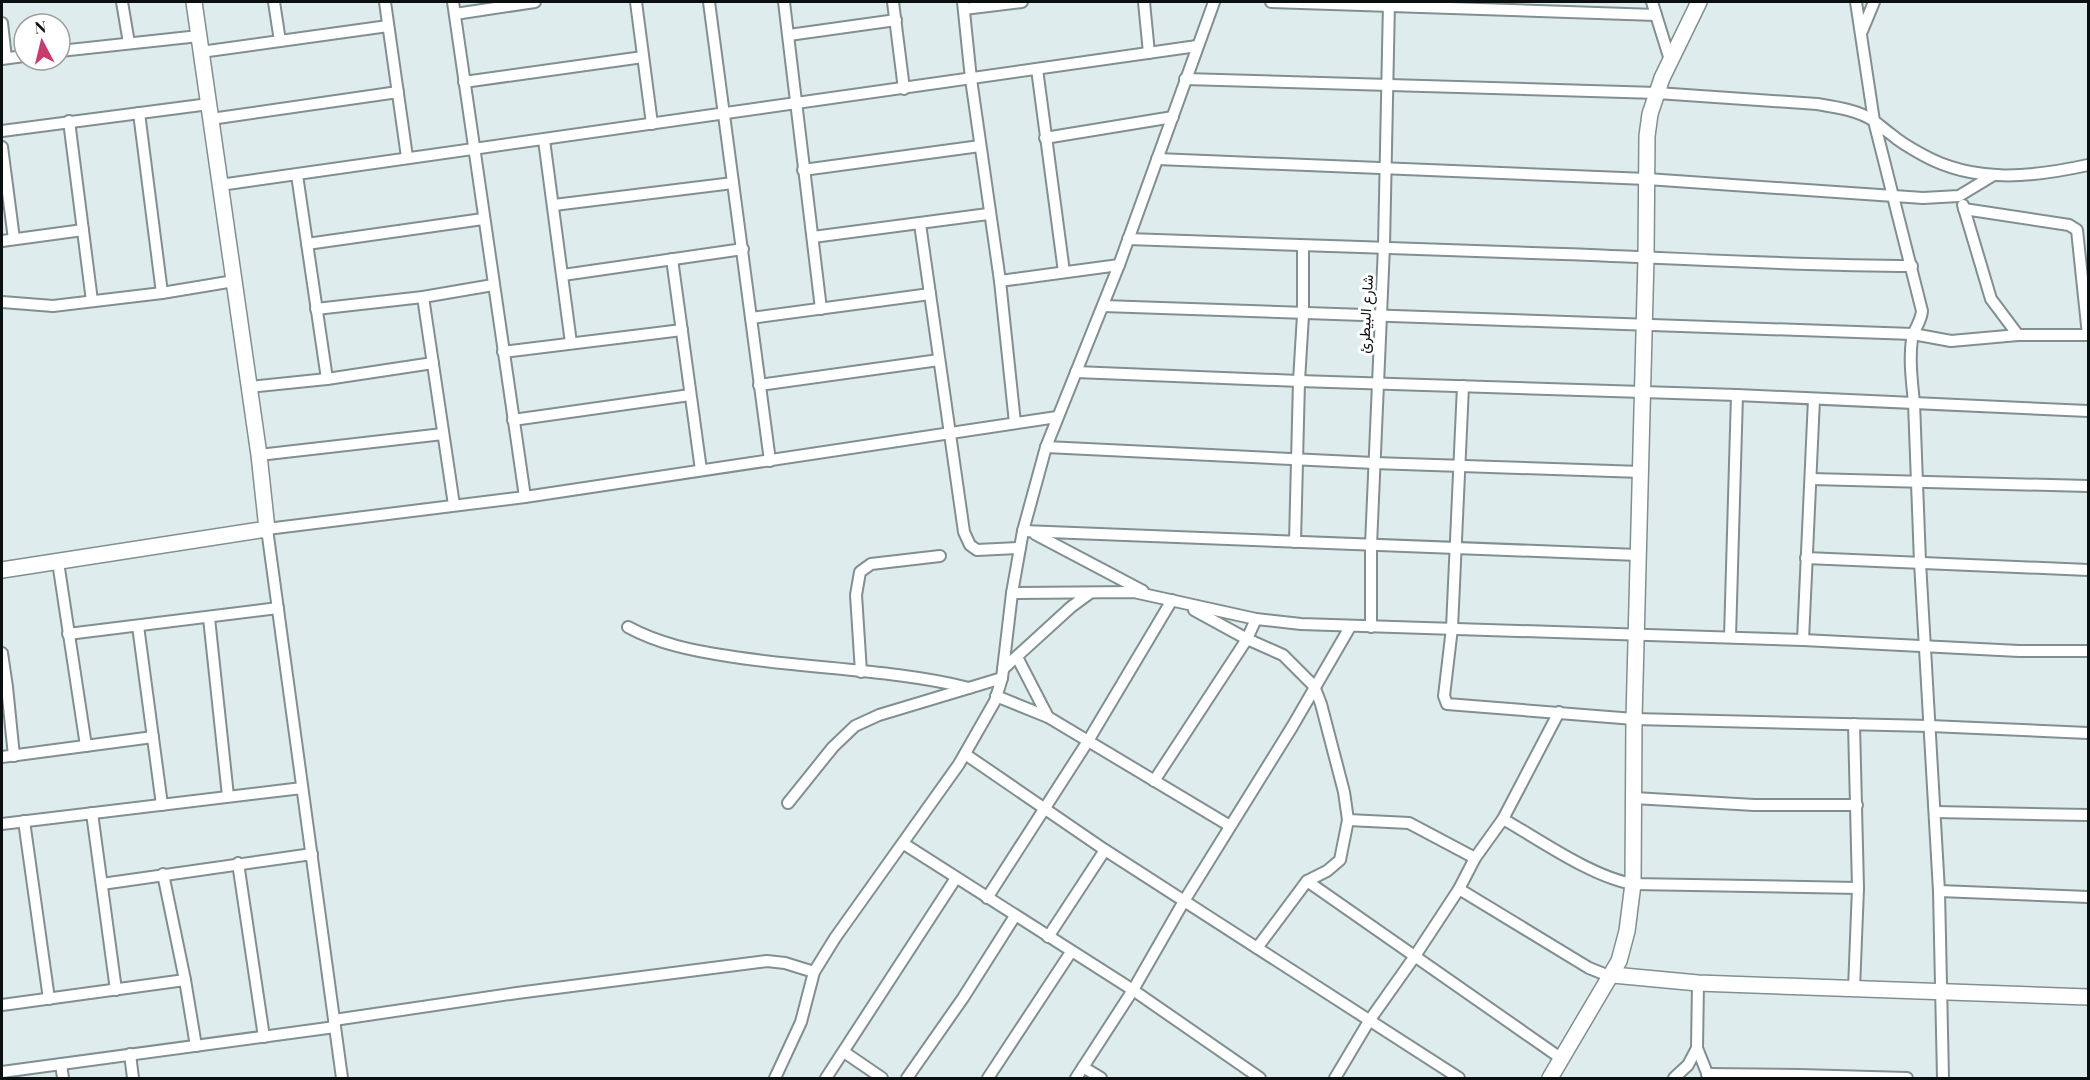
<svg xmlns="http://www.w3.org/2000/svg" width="2090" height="1080" font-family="'Playfair Display',Vazirmatn,serif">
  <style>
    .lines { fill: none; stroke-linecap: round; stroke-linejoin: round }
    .street-casing { stroke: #818f90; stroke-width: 14 }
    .secondary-casing { stroke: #818f90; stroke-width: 18 }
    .street { stroke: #fff; stroke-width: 10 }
    .secondary { stroke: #fff; stroke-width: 15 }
    .labels { text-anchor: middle; stroke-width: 6; stroke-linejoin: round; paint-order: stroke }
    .street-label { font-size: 15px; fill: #0a0f0f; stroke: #fff }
  </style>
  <rect width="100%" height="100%" fill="#deeced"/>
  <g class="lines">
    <g class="street-casing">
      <g id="street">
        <polyline points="122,2 129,43"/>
        <polyline points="274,2 280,41"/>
        <polyline points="385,2 407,157"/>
        <polyline points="453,2 525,497"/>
        <polyline points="636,2 652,124"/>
        <polyline points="709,2 770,461"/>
        <polyline points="784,2 821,309"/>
        <polyline points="893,2 904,89"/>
        <polyline points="963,2 971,79 1000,281 1015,423"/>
        <polyline points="1144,2 1149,53"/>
        <polyline points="1271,2 1656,15"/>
        <polyline points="1652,2 1670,60"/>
        <path d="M 1856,2 L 1874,121 L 1922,311 C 1921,322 1914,329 1912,339 C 1909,360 1912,382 1914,403 L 1920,562 L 1939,891 L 1943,1078"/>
        <polyline points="964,9 1022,2"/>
        <polyline points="455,14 535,2"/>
        <polyline points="2,23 6,58"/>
        <polyline points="1862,31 1874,2"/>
        <polyline points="789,35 896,20"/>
        <polyline points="60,51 199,36"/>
        <polyline points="201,52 388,26"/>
        <polyline points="2,59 24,56"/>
        <polyline points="1037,69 1064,272"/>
        <path d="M 1185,79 L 1657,93 L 1817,104 C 1835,107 1858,110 1874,121 C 1880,125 1886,131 1892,135 C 1901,143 1912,149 1923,155 C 1975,184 2033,177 2088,165"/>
        <polyline points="464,82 643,57"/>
        <polyline points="139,113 162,293"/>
        <polyline points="211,119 398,92"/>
        <polyline points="69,121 92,301"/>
        <polyline points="2,131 209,104"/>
        <polyline points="1045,138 1173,117"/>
        <polyline points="544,140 571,343"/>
        <polyline points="2,147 14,239"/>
        <polyline points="1157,159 1647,179 1923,198 1959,196 1992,176"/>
        <polyline points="803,170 980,146"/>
        <polyline points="297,175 327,379"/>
        <polyline points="220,185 1197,46"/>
        <polyline points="554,205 733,183"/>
        <polyline points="1963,205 1991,299 2018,335"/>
        <polyline points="1964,209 2069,225 2077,230 2088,335"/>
        <polyline points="920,224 964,532 970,545 977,550 1020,548"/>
        <polyline points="813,237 988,214"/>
        <path d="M 1128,239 C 1273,245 1418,248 1563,254 C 1679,258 1795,266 1912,266"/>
        <polyline points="2,241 83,230"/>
        <polyline points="307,244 483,219"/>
        <polyline points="672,259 701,470"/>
        <polyline points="563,275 743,249"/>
        <polyline points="1000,281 1119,265"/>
        <polyline points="423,297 454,505"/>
        <polyline points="2,302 53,306 162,293 234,281"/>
        <polyline points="1103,306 1913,334 1951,341 2018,335 2088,335"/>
        <polyline points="316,309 423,297 493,285"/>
        <polyline points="751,318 930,294"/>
        <polyline points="503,352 682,330"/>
        <polyline points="1076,372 1299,381 1737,395 2088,411"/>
        <polyline points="759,385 939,360"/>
        <polyline points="1463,386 1452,628 1444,696 1447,704 1634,719 1930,726 2088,733"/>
        <polyline points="249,387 327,379 433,363"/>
        <polyline points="513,420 690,395"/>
        <polyline points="1046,447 1374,463 1641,472"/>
        <polyline points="259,455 443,434"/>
        <polyline points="1811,479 2088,486"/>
        <polyline points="1023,531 1638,555"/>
        <polyline points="1035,534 1143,591"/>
        <polyline points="1295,542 1299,381 1303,315 1303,246"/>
        <polyline points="1806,558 2088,570"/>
        <polyline points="58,562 86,746"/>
        <polyline points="1012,593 1134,592 1256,619 1301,624 1803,640 2019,651 2088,651"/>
        <polyline points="1194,610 1247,639 1283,655 1314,686 1321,704 1344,792 1348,820 1340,860 1327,871 1307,881 1257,948"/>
        <polyline points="209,618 228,796"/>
        <polyline points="138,626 162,805"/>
        <path d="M 628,627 C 659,644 694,651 728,656 C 807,669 893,669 969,688"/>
        <polyline points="1371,627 1371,545 1384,246 1389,2"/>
        <polyline points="68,634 278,608"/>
        <polyline points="1730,637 1737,395"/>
        <polyline points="1803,640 1814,399"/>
        <polyline points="2,653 7,687 14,756"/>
        <polyline points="1017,657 1048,717"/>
        <polyline points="1003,669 1071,607 1090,593"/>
        <polyline points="861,672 856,595 860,572 871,564 940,556"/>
        <polyline points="996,696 1048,717 1230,826"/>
        <polyline points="965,754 1105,850 1459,1078"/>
        <polyline points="2,757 153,737"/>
        <polyline points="1154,781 1247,639 1256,619"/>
        <polyline points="1634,798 1754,805 1857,805"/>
        <polyline points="788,803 833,747 855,726 879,715 1002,678"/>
        <polyline points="1935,812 2088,815"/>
        <polyline points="92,813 116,990"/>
        <path d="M 1503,819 C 1540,840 1592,877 1633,884 L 1858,888"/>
        <polyline points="1348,820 1409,823 1475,858"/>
        <polyline points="24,821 49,999"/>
        <polyline points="2,824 302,788"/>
        <polyline points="904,844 1133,990 1260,1078"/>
        <polyline points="238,863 264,1037"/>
        <polyline points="163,874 185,980 196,1046"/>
        <polyline points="1307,881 1562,1059"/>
        <polyline points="102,884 312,854"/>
        <polyline points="1459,889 1589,968 1604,974 1613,975"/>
        <polyline points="1939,891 2088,897"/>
        <polyline points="987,898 1088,741 1172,600"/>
        <polyline points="1048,937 1105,850"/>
        <polyline points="1698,983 1697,1048 1709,1078"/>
        <polyline points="1854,989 1858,888 1854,724"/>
        <polyline points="2,1005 185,980"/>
        <polyline points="334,1020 517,993 767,961 785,963 814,972"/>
        <polyline points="844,1052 882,1078"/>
        <polyline points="130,1054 133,1078"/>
        <polyline points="61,1064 63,1078"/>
        <polyline points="1083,1067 1101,1078"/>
        <polyline points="2,1072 335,1027"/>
        <polyline points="1707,1074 1800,1075 1907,1078"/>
        <polyline points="342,1078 267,529 525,497 1057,417"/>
        <polyline points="775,1078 801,1022 814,972 835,938 959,764 995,701 1002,678 1012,593 1023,531 1046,447 1119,265 1214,2"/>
        <polyline points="826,1078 956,878"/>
        <polyline points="907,1078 963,998 1015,916"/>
        <polyline points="988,1078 1071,952"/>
        <polyline points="1076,1078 1133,990 1184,901 1292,727 1350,627"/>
        <polyline points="1335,1078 1369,1021 1415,956 1459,889 1475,858 1503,819 1559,712"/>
        <polyline points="1674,1078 1688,1065 1697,1048"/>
      </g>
    </g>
    <g class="secondary-casing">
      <g id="secondary">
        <polyline points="2,570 267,529 259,455 194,2"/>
        <polyline points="1613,975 1698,983 2088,997"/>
        <polyline points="1550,1078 1619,961 1627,931 1633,884 1634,719 1646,257 1647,136 1650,114 1662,78 1699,2"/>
      </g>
    </g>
    <use href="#street" class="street"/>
    <use href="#secondary" class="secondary"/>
  </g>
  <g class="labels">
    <g class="street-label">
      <text transform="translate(1366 314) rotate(-87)" y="5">شارع البيطرئ</text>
    </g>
  </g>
  <rect width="2090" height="1080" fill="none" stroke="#0a0f0f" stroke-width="6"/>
  <g transform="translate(42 42) rotate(353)"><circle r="28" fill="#ffffff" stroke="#9d9f9f" stroke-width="1.5"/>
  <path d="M0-4.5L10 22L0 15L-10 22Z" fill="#c63b6f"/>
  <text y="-9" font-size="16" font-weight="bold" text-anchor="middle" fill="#0a0f0f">N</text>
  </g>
</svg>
